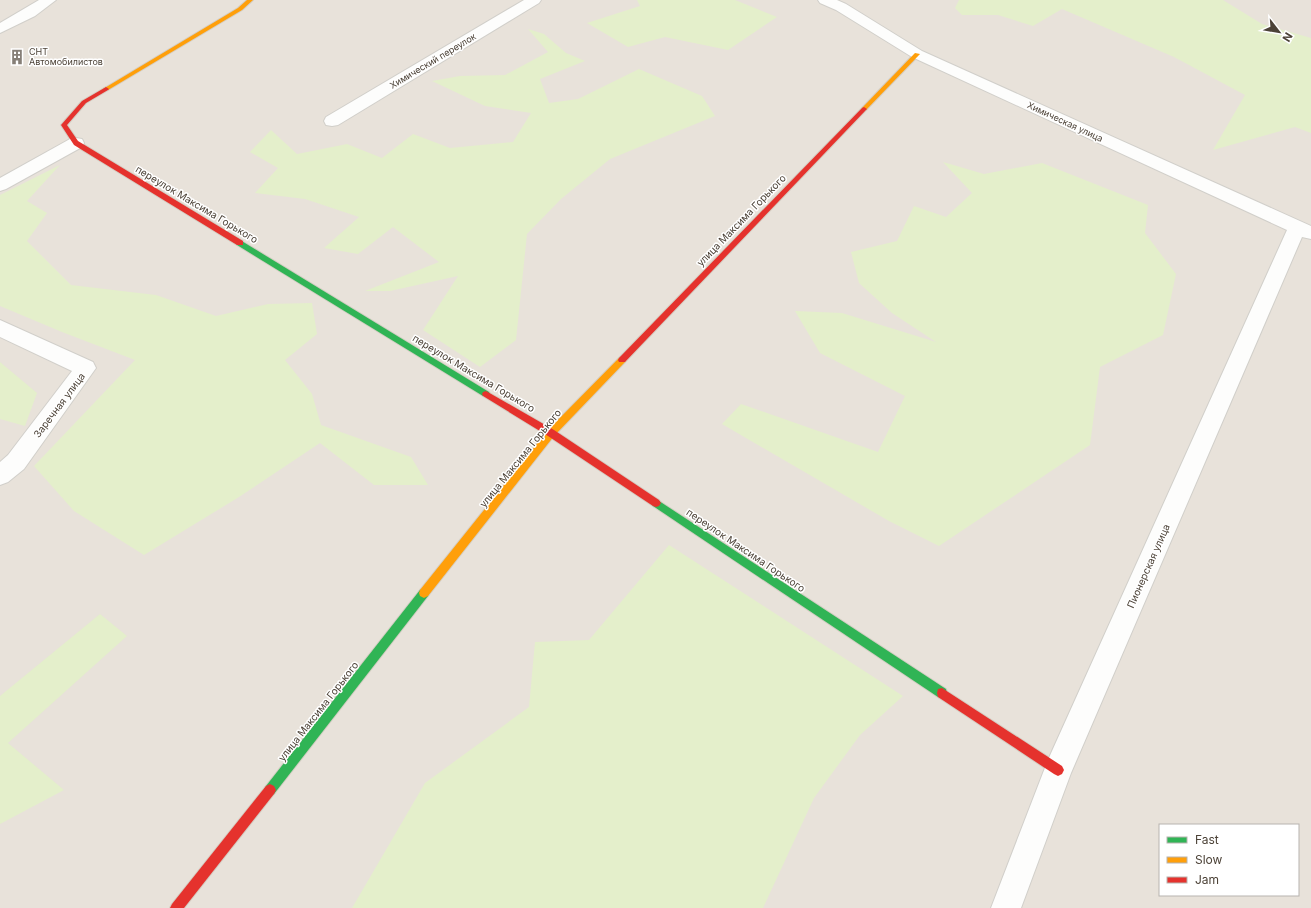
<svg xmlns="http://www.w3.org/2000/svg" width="1311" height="908" font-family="Inter,sans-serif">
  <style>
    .residential { fill: #e8e2da; fill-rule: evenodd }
    .green { fill: #e4efcb }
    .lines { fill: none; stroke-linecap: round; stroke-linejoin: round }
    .street-casing { stroke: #d1cfca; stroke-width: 2 }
    .fast-casing { stroke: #d4cec3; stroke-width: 2 }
    .slow-casing { stroke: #d4cec3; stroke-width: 2 }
    .jam-casing { stroke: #d4cec3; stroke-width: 2 }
    .street { fill: #fdfdfc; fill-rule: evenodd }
    .fast { fill: #30b455; fill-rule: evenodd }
    .slow { fill: #ff9f0a; fill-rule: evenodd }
    .jam { fill: #e5322d; fill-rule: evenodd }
    .labels { text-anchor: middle; stroke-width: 3; stroke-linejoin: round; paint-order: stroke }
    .far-poi-label { font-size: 9px; fill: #4c4237; stroke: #fff; text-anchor: start }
    .far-street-label { font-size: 9px; fill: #4c4237; stroke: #fff }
    .street-label { font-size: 10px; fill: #4c4237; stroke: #fff }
  </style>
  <rect width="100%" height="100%" fill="#f3f1ed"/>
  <path class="residential" d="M 0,0 L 1311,0 L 1311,908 L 0,908 ZM 1160,825 L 1298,825 L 1298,895 L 1160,895 Z"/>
  <g class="green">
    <polygon points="637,0 735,0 777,17 728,50 665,37 628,47 587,23 640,6"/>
    <polygon points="959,0 1223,0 1262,24 1311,38 1311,133 1295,127 1213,150 1245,95 1174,57 1062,9 1033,26 998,15 962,15 955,8"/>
    <polygon points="528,29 544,34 566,53 585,61 540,79 549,103 578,99 639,69 702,96 715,116 610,159 561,199 527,234 516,340 480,367 423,330 458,276 390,291 365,291 439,262 393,227 358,254 324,248 359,217 305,199 255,193 278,168 250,152 271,130 297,154 347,144 382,158 413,134 450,148 513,142 531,113 485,106 432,81 460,76 505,75 548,52"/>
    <polygon points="943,162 984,174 1042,163 1148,205 1145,233 1176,274 1163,335 1100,367 1090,445 939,546 889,521 722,424 741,404 878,452 905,396 820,353 795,311 842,313 936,342 892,313 859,283 851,252 897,241 914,206 946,217 972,193"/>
    <polygon points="60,165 27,201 47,213 27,241 71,285 156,295 216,316 268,304 312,303 317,334 285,360 312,394 321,425 411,457 428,485 374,485 320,443 239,497 144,555 74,511 34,466 135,360 62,332 0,306 0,195"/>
    <polygon points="0,362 37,393 25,426 0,419"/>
    <polygon points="669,545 903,696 860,735 814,798 763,908 352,908 425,783 529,707 535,642 589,640"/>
    <polygon points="100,614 127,636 8,743 64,790 0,824 0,696"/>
  </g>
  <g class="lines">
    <g class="street-casing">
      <g id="street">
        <polygon points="39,0 56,0 35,16 0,33 0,23"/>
        <polygon points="524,0 541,0 539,3 338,125 332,126 326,125 324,121 326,117"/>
        <polygon points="818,0 837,0 846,4 922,51 1311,226 1311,239 1302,237 1071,773 1021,908 991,908 1048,760 1287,230 912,57 836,10 820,3"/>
        <polygon points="76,138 82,139 84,143 82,147 6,189 0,191 0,178 70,139"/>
        <polygon points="0,320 93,362 96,368 24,469 8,482 0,485 0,462 8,455 72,371 0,337"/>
      </g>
    </g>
    <g class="fast-casing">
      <g id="fast">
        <polygon points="240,240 489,392 490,394 489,396 483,396 237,245 236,243"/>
        <polygon points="656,499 946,689 947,693 946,697 942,698 938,697 653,506 651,503 653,500"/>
        <polygon points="424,588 428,590 429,593 428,596 274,794 270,796 266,794 264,790 266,786 420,590"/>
      </g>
    </g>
    <g class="slow-casing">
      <g id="slow">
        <polygon points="247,0 253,0 242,10 108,90 103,89 238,8"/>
        <polygon points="915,53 920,54 866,110 862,110 862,108"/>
        <polygon points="622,357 625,358 626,360 625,362 554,436 428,596 424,598 420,596 419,593 420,590 548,430 619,358"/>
      </g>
    </g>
    <g class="jam-casing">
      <g id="jam">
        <polygon points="106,87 109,89 108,90 86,103 67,125 78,141 243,241 243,245 237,245 74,145 61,125 82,101"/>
        <polygon points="864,107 867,109 866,110 625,362 619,362 618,360 619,358 862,108"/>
        <polygon points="486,391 554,430 659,500 661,503 659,506 656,507 653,506 548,436 483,396 482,394 483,392"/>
        <polygon points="942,688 1062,766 1064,770 1062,774 1058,776 1054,774 938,697 937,693 938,689"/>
        <polygon points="270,784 274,786 276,790 274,794 184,908 170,908 172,904 266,786"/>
      </g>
    </g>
    <use href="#street" class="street"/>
    <use href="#fast" class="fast"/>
    <use href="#slow" class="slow"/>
    <use href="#jam" class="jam"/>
  </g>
  <defs>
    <g id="building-bare" transform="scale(1.2)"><path d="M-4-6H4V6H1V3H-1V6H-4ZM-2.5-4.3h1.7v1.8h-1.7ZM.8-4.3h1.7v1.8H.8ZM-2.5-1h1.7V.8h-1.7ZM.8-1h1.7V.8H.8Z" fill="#867f77" stroke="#fff" stroke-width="2.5" paint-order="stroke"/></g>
  </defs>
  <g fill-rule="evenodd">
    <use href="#building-bare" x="17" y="57"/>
  </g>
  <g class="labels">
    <g class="far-poi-label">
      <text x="29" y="55">СНТ<tspan x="29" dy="10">Автомобилистов</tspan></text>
    </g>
    <g class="far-street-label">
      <text transform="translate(433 61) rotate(-31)" y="3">Химический переулок</text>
      <text transform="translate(1065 122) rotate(25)" y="3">Химическая улица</text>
    </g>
    <g class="street-label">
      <text transform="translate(197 204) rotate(31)" y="4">переулок Максима Горького</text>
      <text transform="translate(741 220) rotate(-46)" y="4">улица Максима Горького</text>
      <text transform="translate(474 373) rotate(31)" y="4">переулок Максима Горького</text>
      <text transform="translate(59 405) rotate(-53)" y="4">Заречная улица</text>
      <text transform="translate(520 458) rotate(-51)" y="4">улица Максима Горького</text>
      <text transform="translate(746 550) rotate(34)" y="4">переулок Максима Горького</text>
      <text transform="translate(1148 566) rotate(-66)" y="4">Пионерская улица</text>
      <text transform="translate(318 711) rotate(-52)" y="4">улица Максима Горького</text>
    </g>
  </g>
  <rect x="1159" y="824" width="140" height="72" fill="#ffffff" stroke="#b7b3af"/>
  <rect x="1167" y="837" width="20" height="6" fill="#30b455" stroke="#b7b3af"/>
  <text x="1195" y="844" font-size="12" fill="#4c4237">Fast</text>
  <rect x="1167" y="857" width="20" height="6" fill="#ff9f0a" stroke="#b7b3af"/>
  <text x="1195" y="864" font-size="12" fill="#4c4237">Slow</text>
  <rect x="1167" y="877" width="20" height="6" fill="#e5322d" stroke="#b7b3af"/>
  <text x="1195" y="884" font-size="12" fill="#4c4237">Jam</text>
  <g transform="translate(1279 32) rotate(121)" stroke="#ffffff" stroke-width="3" paint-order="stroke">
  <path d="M0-3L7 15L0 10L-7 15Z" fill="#4c4237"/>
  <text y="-6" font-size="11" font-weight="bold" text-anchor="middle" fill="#4c4237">N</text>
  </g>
</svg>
